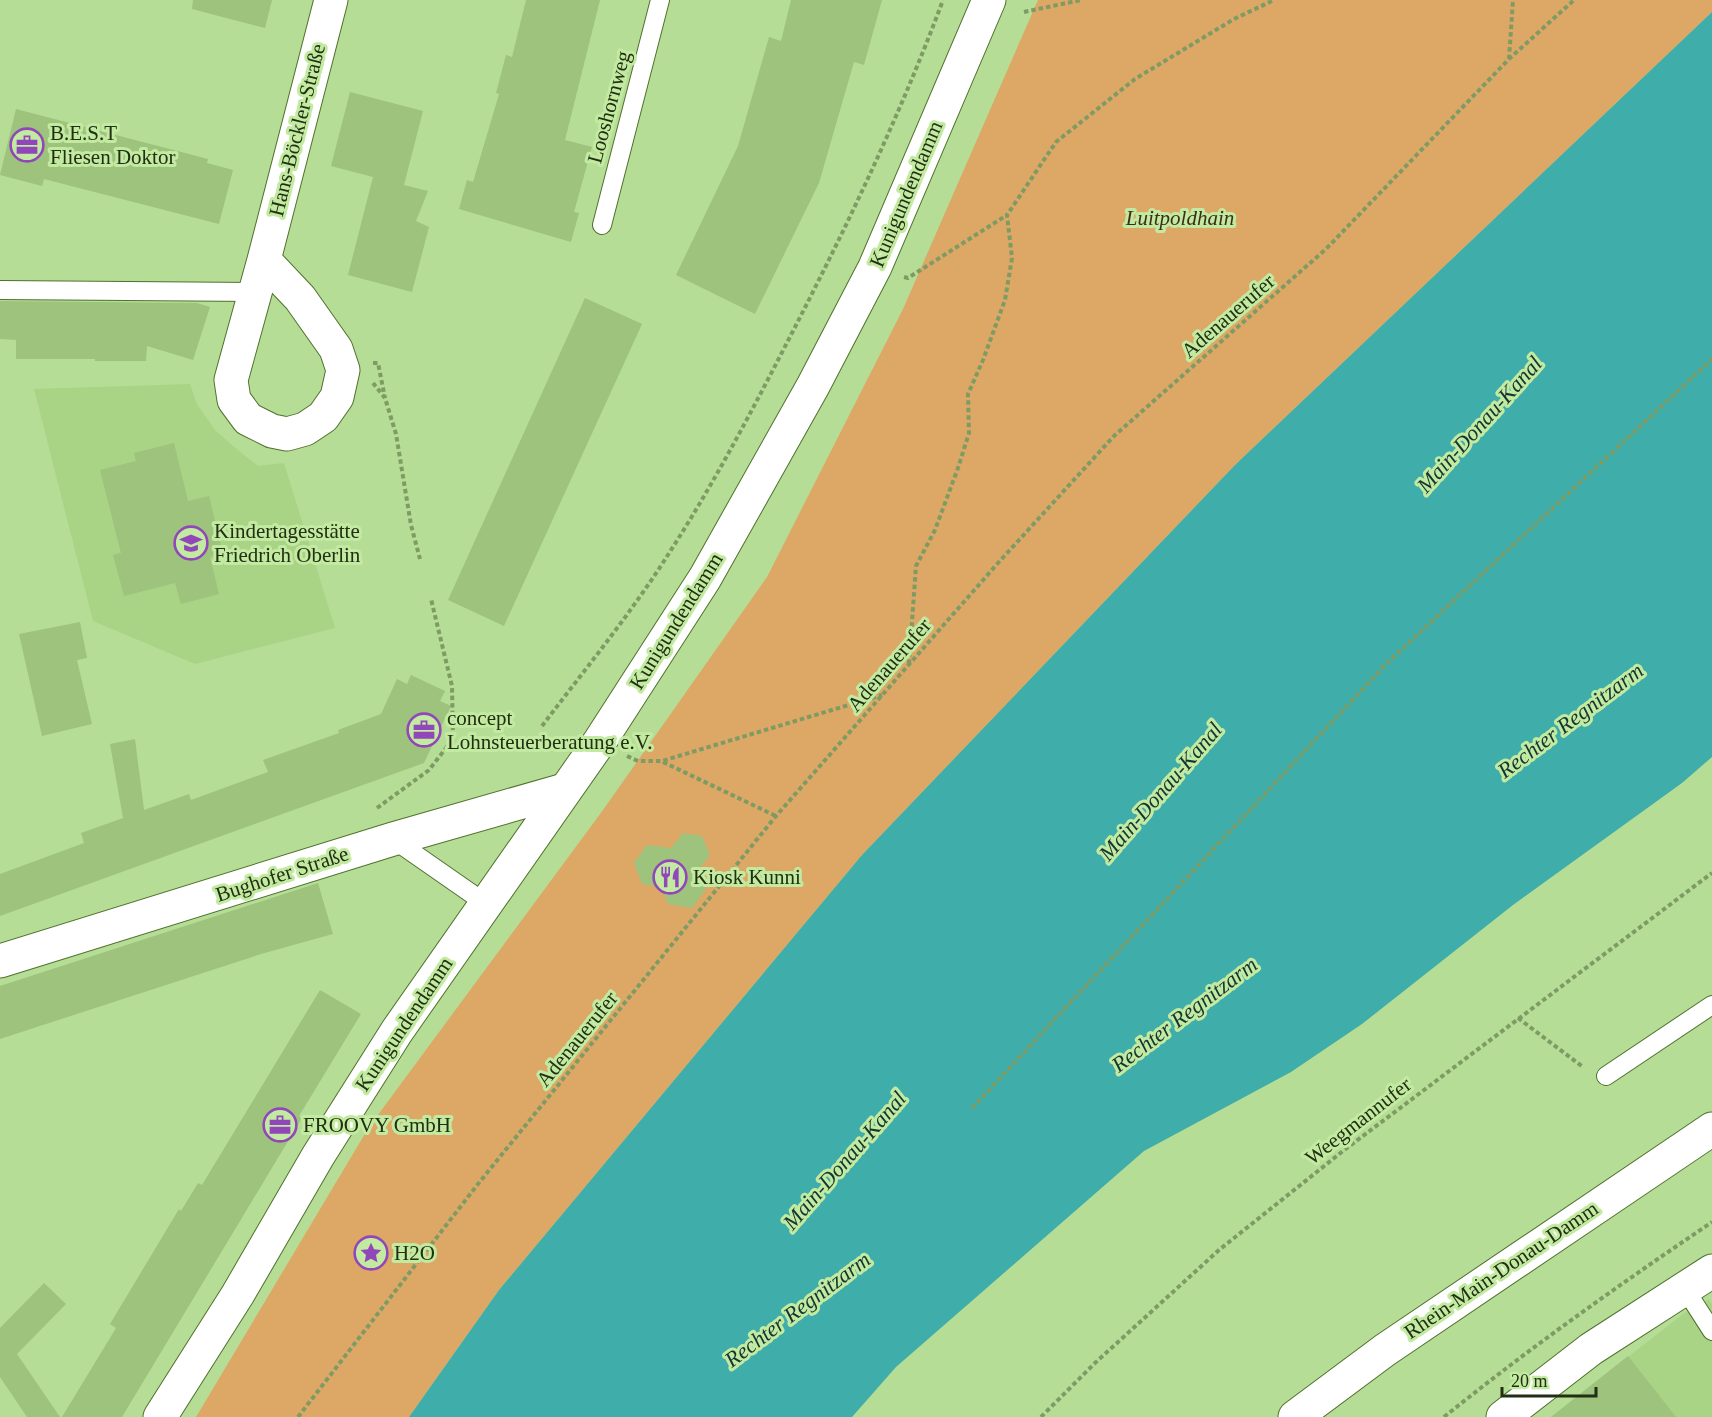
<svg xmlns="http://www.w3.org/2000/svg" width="1712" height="1417" font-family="Georgia,serif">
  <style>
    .built { fill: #a9d385 }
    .green { fill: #dda866 }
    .water { fill: #3fada9 }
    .building { fill: #9dc37c }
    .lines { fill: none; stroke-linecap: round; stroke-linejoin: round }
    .service-casing { stroke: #4f712d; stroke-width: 20 }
    .minor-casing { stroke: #4f712d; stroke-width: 35 }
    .tertiary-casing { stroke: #4f712d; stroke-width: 35 }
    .path { stroke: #7e9b64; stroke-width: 4; stroke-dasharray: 4.5 3; stroke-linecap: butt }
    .service { stroke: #fff; stroke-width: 18 }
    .minor { stroke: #fff; stroke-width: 33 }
    .tertiary { stroke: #fff; stroke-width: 33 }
    .labels { text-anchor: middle; stroke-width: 6; stroke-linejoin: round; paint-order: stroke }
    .street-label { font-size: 21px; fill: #212f13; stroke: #c3eaa1 }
    .poi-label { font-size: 21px; fill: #212f13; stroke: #c3eaa1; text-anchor: start }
    .park-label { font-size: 21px; font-style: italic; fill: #3d2d1a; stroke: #c3eaa1 }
    .water-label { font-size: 22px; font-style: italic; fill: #133533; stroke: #c3eaa1 }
  </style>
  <rect width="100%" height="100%" fill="#b6dd95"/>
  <g class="built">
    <polygon points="190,384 197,404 215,430 233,446 258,466 284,463 335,628 195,664 93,621 34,389"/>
    <polygon points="1709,1299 1712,1304 1712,1417 1551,1417 1683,1314"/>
  </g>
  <polygon class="green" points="1038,0 1712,0 1712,12 1235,465 862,855 499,1290 409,1417 196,1417 369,1127 603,810 767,577 903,309"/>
  <polygon class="water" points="1712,12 1712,757 1682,783 1513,905 1362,1024 1291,1072 1144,1151 896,1367 852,1417 409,1417 499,1290 862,855 1235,465"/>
  <g class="building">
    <polygon points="193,0 272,0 265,28 192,9"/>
    <polygon points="526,0 600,0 565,140 592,147 574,212 579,213 571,242 459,209 467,180 473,182 499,94 496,93 506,55 512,57"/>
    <polygon points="791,0 882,0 864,65 854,62 819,183 755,314 676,275 738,146 769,37 781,41"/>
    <polygon points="350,92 423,111 404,185 428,191 416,221 429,227 412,292 348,275 373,177 331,166"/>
    <polygon points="16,109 208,159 207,163 233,170 219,224 44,179 42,186 0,175"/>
    <polygon points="585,298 642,324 504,626 448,600"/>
    <polygon points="0,301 197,303 210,307 193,360 147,346 146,361 95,361 95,359 16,359 16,340 0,339"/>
    <polygon points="174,443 188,501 209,496 223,554 210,557 219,594 181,604 175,583 124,596 113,555 121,553 100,470 136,461 134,453"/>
    <polygon points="80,622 87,658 77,660 92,724 42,736 19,634"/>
    <polygon points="411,675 445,691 440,701 451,706 424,763 0,916 0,874 84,843 81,833 123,818 110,744 135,739 144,810 189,794 191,800 268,772 263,760 339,733 338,730 381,714 397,679 407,684"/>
    <polygon points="683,833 702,836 710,855 698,870 706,889 692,908 668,904 661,887 642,884 634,863 647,845 671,848"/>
    <polygon points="318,883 333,934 261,954 0,1039 0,986"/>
    <polygon points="320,990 361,1014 299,1116 302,1118 122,1417 62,1417 116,1328 110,1324 179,1209 181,1211 198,1183 202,1185"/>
    <polygon points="44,1283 66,1304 17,1354 60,1417 27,1417 0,1377 0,1328"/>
    <polygon points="1628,1356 1676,1417 1551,1417"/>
  </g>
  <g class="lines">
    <g class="service-casing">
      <g id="service">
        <polyline points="602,225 660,0"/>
        <polyline points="0,290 255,292"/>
        <polyline points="393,839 485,903"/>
        <polyline points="1606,1076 1712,1005"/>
        <polyline points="1685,1289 1712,1331"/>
      </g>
    </g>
    <g class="minor-casing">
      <g id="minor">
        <polyline points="264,260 300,298 336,349 343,370 337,397 323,417 305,429 287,434 272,431 248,419 234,400 231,380 264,260 331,0"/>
        <polyline points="0,961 393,839 564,790"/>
        <polyline points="1503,1417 1591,1349 1712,1271"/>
      </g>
    </g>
    <g class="tertiary-casing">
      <g id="tertiary">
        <polyline points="160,1417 238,1294 318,1156 397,1031 600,741 705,578 813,386 875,267 989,0"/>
        <polyline points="1295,1417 1385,1350 1712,1129"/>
      </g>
    </g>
    <g class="path">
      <polyline points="1024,12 1081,0"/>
      <polyline points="1509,59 1513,0"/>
      <polyline points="904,277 908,278 1007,215"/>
      <polyline points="373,363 378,363 385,398"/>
      <polyline points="373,383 385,398 396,434 411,525 420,559"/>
      <polyline points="909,664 916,566 935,530 958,468 969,433 968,394 983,360 1005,300 1012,258 1007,215 1056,142 1135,79 1234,19 1274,0"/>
      <path d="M 542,726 C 586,668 633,611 671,550 C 716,480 755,405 793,331 C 848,224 901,113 943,0"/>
      <polyline points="627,756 638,761 662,761 882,695"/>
      <polyline points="663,762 776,816"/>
      <polyline points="377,808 429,770 453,739 452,686 431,599"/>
      <polyline points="1518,1018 1583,1067"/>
      <polyline points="972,1108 1386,664 1712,359"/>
      <polyline points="298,1417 478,1184 776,816 998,563 1114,436 1326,249 1509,59 1574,0"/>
      <polyline points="1041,1417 1095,1363 1219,1250 1343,1151 1712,873"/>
      <path d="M 1444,1417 C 1531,1347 1619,1285 1712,1222"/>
    </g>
    <use href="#service" class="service"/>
    <use href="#minor" class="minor"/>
    <use href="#tertiary" class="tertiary"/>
  </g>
  <defs>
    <g id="office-ring" transform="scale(1.725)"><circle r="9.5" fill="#c3eaa1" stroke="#9147ba" stroke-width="1.5"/><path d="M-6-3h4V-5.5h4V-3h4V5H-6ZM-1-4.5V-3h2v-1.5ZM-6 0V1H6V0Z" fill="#9147ba"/></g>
    <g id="school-ring" transform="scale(1.725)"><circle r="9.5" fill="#c3eaa1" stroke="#9147ba" stroke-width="1.5"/><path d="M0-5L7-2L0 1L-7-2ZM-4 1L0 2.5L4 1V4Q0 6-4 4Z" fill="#9147ba"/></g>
    <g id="restaurant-ring" transform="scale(1.725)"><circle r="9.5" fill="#c3eaa1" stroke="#9147ba" stroke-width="1.5"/><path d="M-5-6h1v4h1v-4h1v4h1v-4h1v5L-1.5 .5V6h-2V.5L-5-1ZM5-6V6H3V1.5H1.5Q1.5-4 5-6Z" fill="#9147ba"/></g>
    <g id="sight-ring" transform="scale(1.725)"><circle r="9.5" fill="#c3eaa1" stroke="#9147ba" stroke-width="1.5"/><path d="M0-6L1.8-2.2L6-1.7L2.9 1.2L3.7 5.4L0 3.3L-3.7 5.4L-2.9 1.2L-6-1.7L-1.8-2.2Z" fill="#9147ba"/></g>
  </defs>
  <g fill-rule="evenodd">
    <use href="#office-ring" x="27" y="145"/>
    <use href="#school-ring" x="191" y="543"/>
    <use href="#office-ring" x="424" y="730"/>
    <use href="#restaurant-ring" x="670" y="877"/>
    <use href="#office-ring" x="280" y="1125"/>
    <use href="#sight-ring" x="371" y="1253"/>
  </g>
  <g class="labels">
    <g class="street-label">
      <text transform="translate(609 107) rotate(-75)" y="7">Looshornweg</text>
      <text transform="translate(297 130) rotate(-76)" y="7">Hans-Böckler-Straße</text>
      <text transform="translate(906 194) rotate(-67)" y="7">Kunigundendamm</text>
      <text transform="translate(1228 316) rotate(-41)" y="7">Adenauerufer</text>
      <text transform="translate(676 621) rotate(-58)" y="7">Kunigundendamm</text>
      <text transform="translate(889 665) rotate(-49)" y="7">Adenauerufer</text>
      <text transform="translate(282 874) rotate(-18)" y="7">Bughofer Straße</text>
      <text transform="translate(404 1024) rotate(-56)" y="7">Kunigundendamm</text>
      <text transform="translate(577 1039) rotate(-51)" y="7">Adenauerufer</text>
      <text transform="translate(1358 1121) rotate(-38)" y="7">Weegmannufer</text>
      <text transform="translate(1501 1270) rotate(-34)" y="7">Rhein-Main-Donau-Damm</text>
    </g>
    <g class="poi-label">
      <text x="50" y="140">B.E.S.T<tspan x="50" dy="24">Fliesen Doktor</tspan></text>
      <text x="214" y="538">Kindertagesstätte<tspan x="214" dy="24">Friedrich Oberlin</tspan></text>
      <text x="447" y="725">concept<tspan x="447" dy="24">Lohnsteuerberatung e.V.</tspan></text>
      <text x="693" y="884">Kiosk Kunni</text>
      <text x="303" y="1132">FROOVY GmbH</text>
      <text x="394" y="1260">H2O</text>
    </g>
    <g class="park-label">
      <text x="1180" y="225">Luitpoldhain</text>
    </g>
    <g class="water-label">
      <text transform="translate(1479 424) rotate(-48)" y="8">Main-Donau-Kanal</text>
      <text transform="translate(1570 720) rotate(-37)" y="8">Rechter Regnitzarm</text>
      <text transform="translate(1160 791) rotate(-49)" y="8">Main-Donau-Kanal</text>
      <text transform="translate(1184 1014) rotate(-37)" y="8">Rechter Regnitzarm</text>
      <text transform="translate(844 1160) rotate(-49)" y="8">Main-Donau-Kanal</text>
      <text transform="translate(797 1309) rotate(-37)" y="8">Rechter Regnitzarm</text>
    </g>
  </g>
  <path d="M1502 1387v9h94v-9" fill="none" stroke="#212f13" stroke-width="3"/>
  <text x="1511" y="1387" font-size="18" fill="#212f13" stroke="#c3eaa1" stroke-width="4.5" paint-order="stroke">20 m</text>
</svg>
